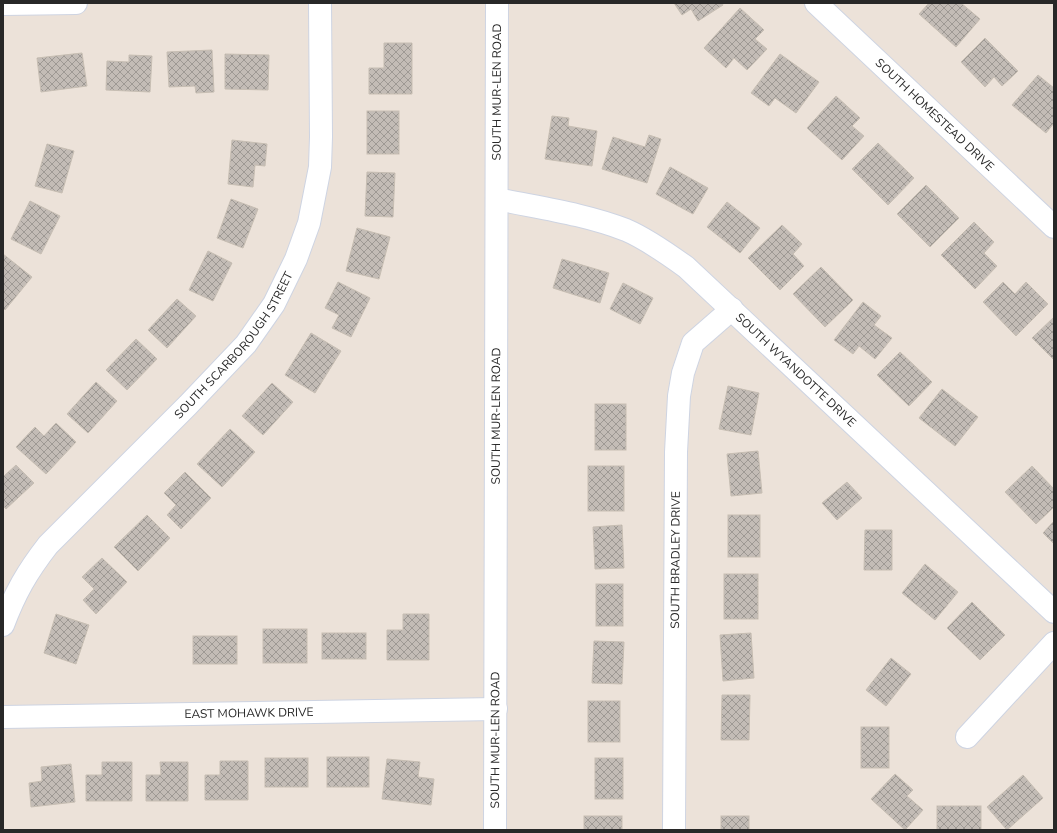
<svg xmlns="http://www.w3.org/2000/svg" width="1057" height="833" font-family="'Nunito Sans',sans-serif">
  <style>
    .building { fill: url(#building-cross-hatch); stroke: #c7beb3 }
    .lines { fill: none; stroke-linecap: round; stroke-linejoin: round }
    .minor-casing { stroke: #ced4e2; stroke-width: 24 }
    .secondary-casing { stroke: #ced4e2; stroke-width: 24 }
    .minor { stroke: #fff; stroke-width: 22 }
    .secondary { stroke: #fff; stroke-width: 22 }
    .labels { text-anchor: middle; stroke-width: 3.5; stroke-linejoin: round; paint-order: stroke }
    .street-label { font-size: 12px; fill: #282828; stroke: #fff }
  </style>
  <defs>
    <pattern id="building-cross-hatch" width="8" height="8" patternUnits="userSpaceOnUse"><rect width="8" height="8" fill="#c3bcb6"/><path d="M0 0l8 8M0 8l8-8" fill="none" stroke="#9e9994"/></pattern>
  </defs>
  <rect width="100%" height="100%" fill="#ece2d9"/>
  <g class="building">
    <polygon points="674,3 722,3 723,5 698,21 691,9 682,15"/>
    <polygon points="929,3 961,3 980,19 956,47 919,14"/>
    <polygon points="740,8 764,30 755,39 767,49 747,70 734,58 726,68 704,48"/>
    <polygon points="985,38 1018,71 1002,86 994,77 985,87 961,62"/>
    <polygon points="384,43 412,43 412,94 369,94 369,68 384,68"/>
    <polygon points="212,50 214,92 196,93 195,86 169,87 167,52"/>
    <polygon points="82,53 87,86 41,92 37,58"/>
    <polygon points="225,54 269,55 268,90 225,89"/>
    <polygon points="780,54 819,82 796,113 775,98 769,106 751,93"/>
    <polygon points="129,55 152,56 150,92 106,90 107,61 129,62"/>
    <polygon points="1038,75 1054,88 1054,123 1046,133 1012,105"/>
    <polygon points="836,96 860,118 852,126 864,136 842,160 807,128"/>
    <rect x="367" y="111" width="32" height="43"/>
    <polygon points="552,116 569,118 568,126 597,131 592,166 545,159"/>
    <polygon points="649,135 661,139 647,183 602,169 613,137 645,147"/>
    <polygon points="232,140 267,144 265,166 255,165 253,187 228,184"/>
    <polygon points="878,143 914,178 888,205 852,169"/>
    <polygon points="47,144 74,151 62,193 35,186"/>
    <polygon points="670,167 708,188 693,214 656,194"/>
    <polygon points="367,172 395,173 393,217 365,216"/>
    <polygon points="926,185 959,218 930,247 897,214"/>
    <polygon points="231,199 258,209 243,248 217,238"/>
    <polygon points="30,201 60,216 41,254 11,239"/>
    <polygon points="727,202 760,228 740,253 707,227"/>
    <polygon points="974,222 994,242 984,253 997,266 975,289 941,255"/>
    <polygon points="782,225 802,244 793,254 804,266 780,290 748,258"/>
    <polygon points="357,228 390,237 379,279 346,271"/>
    <polygon points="208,251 232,263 213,301 189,290"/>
    <polygon points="3,254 32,277 5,310 3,308"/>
    <polygon points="562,259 609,273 600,303 553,288"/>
    <polygon points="821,267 853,300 825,327 793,294"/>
    <polygon points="338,282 370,298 351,337 332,328 339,315 325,308"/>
    <polygon points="1003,282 1015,294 1026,282 1048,304 1016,336 983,302"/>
    <polygon points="623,283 653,298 640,324 610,309"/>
    <polygon points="177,299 196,316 167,348 148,330"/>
    <polygon points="863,302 881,316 874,325 892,338 875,359 859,346 853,354 834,340"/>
    <polygon points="1054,317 1054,360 1032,338"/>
    <polygon points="311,333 341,351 315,393 285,375"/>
    <polygon points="136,339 157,359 127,390 106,370"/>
    <polygon points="900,352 932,382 909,406 877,375"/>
    <polygon points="96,382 117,401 88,433 67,414"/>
    <polygon points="272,383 293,402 263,435 242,416"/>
    <polygon points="728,386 759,393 751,435 719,429"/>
    <polygon points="942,389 978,417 955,446 919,418"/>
    <rect x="595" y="404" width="31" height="46"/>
    <polygon points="56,423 76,442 46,474 16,447 35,427 44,436"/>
    <polygon points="230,429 255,452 222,487 197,464"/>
    <polygon points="758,451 762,493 731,496 727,454"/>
    <polygon points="16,465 34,483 6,509 3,506 3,477"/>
    <rect x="588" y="466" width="36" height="45"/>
    <polygon points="1032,466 1054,489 1054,507 1036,524 1005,492"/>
    <polygon points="185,472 211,498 181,529 167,515 176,505 164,493"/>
    <polygon points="847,482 862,498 837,520 822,503"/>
    <polygon points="147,515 170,538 138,571 114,547"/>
    <rect x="728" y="515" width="32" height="42"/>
    <polygon points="1054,521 1054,544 1043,533"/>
    <polygon points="622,525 624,568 595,569 593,527"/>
    <polygon points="865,530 892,530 892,570 864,570"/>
    <polygon points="102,558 127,582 96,614 83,600 94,589 82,577"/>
    <polygon points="925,564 958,592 935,620 902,593"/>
    <rect x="724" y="574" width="34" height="45"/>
    <rect x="596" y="584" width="27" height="42"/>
    <polygon points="972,602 1005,635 980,660 947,628"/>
    <polygon points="56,614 89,625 76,664 44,653"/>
    <polygon points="403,614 429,614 429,660 387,660 387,630 403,630"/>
    <rect x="263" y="629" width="44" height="34"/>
    <rect x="322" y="633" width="44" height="26"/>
    <polygon points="751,633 754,678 723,681 720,635"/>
    <rect x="193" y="636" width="44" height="28"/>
    <polygon points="594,641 624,642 622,684 592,683"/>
    <polygon points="891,658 911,674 886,706 866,690"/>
    <polygon points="722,695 750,695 749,740 721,740"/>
    <rect x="588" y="701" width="32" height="41"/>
    <rect x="861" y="727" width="28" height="41"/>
    <rect x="327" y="757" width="42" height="30"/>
    <rect x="265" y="758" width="43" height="29"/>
    <rect x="595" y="758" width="28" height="41"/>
    <polygon points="387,759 420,762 418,777 434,779 431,805 382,799"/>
    <polygon points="220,761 248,761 248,800 205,800 205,775 220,775"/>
    <polygon points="102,762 132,762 132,801 86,801 86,775 102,775"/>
    <polygon points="160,762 188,762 188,801 146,801 146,775 161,775"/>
    <polygon points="71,764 75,802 31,807 29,783 42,781 41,767"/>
    <polygon points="895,774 913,790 907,796 923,810 905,830 871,799"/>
    <polygon points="1023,775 1043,798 1007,830 987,807"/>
    <rect x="937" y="806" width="44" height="24"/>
    <rect x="584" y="816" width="38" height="14"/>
    <rect x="721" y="816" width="28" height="14"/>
  </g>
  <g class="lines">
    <g class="minor-casing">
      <g id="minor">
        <path id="s1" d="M 816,3 L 1054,227"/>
        <polyline points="3,4 76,3"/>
        <path id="s2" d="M 497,199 C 540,208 585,214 626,230 C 647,239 668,254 686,267 L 1054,612"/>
        <path id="s3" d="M 3,625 C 15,593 27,572 48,545 L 188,405 L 246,344 L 274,304 L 296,259 L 309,223 L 320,167 L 321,137 L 320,3"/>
        <path id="s4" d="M 3,717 L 496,709"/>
        <polyline points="967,737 1054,643"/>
        <path id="s5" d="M 674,830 L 676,452 L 679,396 L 683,373 L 693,343 L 732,309"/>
      </g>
    </g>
    <g class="secondary-casing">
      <g id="secondary">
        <path id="s6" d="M 495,830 L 497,3"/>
      </g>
    </g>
    <use href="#minor" class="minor"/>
    <use href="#secondary" class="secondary"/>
  </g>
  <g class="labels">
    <g class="street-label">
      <text dy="4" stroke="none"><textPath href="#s6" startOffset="738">SOUTH MUR-LEN ROAD</textPath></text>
      <text dy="4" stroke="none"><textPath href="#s1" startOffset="163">SOUTH HOMESTEAD DRIVE</textPath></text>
      <text dy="4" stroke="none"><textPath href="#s3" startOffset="366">SOUTH SCARBOROUGH STREET</textPath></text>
      <text dy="4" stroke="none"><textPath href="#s2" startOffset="354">SOUTH WYANDOTTE DRIVE</textPath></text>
      <text dy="4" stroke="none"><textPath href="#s6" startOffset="414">SOUTH MUR-LEN ROAD</textPath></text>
      <text dy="4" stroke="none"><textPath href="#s5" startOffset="270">SOUTH BRADLEY DRIVE</textPath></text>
      <text dy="4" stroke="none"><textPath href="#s4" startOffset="246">EAST MOHAWK DRIVE</textPath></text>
      <text dy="4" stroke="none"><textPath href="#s6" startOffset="90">SOUTH MUR-LEN ROAD</textPath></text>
    </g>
  </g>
  <rect width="1057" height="833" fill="none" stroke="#282828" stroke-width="8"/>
</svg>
